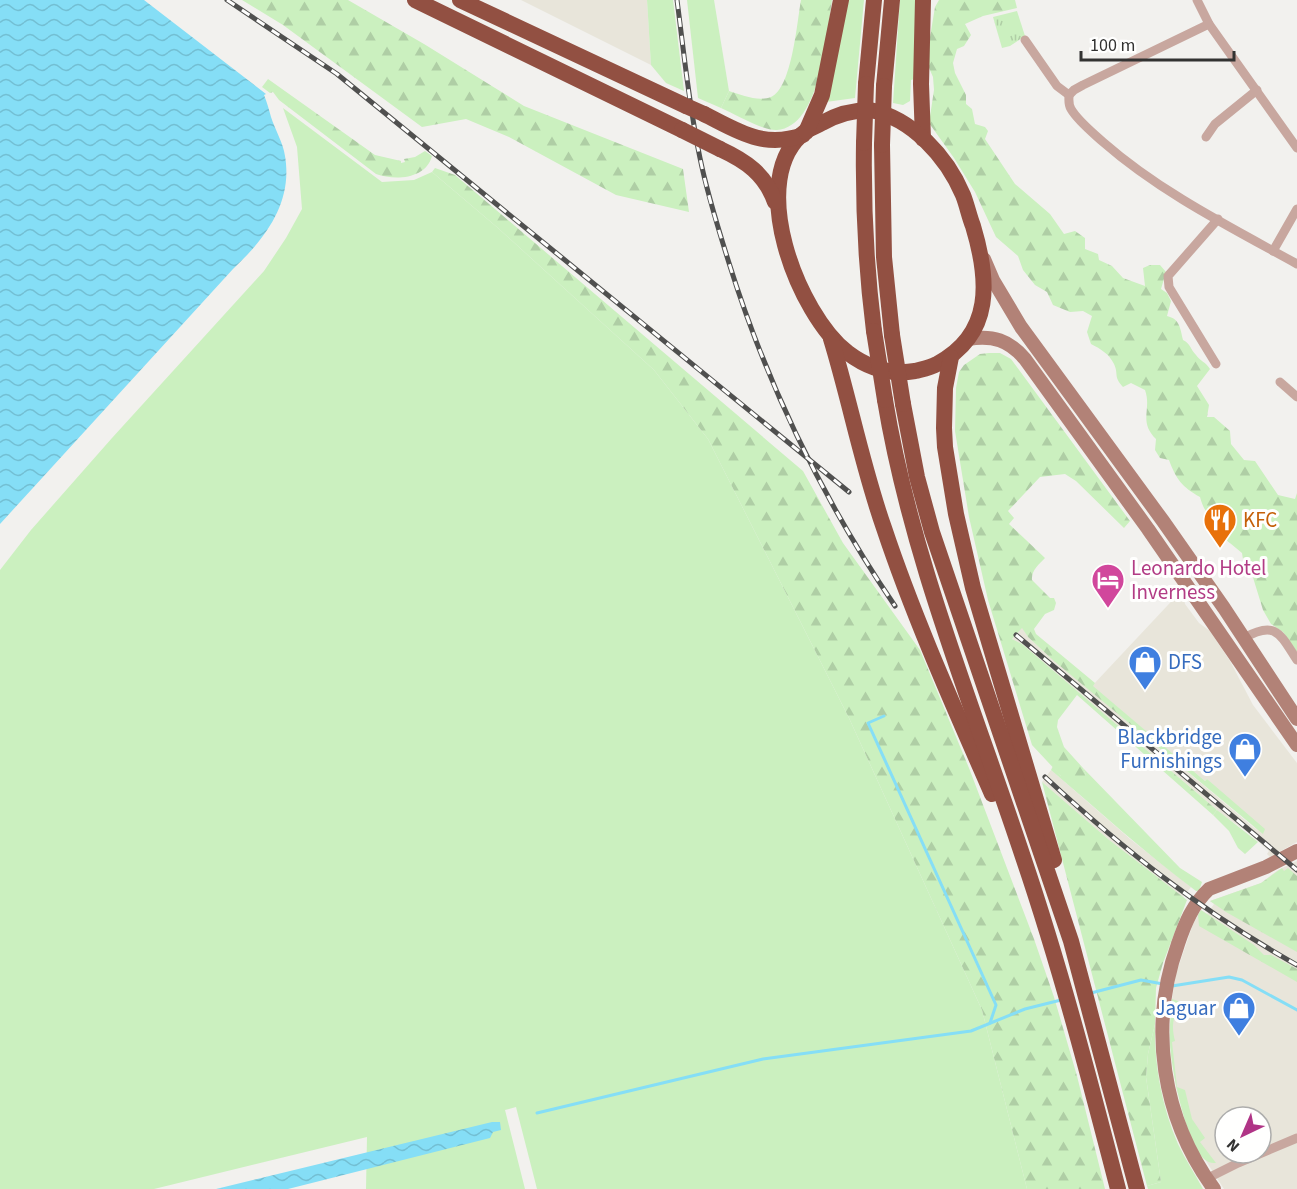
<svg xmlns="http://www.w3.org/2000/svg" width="1297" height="1189" font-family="'Source Sans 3',sans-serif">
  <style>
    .built { fill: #e8e5da; fill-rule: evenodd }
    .green { fill: #cbf0bf }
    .forest { fill: url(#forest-firs) }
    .park { fill: url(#park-tufts) }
    .water { fill: url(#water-waves) }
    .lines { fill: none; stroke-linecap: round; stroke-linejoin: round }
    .stream { stroke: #85def6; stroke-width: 3 }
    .street { stroke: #c8a79f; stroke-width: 9 }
    .secondary { stroke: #b28277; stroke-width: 14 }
    .highway { stroke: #925042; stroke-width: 16 }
    .rail-casing { stroke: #50504f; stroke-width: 5 }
    .rail { stroke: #fffffe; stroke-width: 3; stroke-dasharray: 9; stroke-linecap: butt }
    .highway-bridge { stroke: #925042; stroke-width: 16 }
    .labels { text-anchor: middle; stroke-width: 6; stroke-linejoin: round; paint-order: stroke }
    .food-label { font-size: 21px; fill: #c56008; stroke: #fffffe; text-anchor: start }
    .hotel-label { font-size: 21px; fill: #b23c85; stroke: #fffffe; text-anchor: start }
    .shop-label { font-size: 21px; fill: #366cbe; stroke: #fffffe; text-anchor: end }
  </style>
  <defs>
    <pattern id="forest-firs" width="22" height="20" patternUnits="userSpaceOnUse" patternTransform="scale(1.5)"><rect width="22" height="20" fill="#cbf0bf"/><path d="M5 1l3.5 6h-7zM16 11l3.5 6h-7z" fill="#afcea5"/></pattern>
    <pattern id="park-tufts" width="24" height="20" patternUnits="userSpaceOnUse" patternTransform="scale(1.5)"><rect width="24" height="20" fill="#cbf0bf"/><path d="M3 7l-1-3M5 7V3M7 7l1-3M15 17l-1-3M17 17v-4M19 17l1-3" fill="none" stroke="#afcea5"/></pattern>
    <pattern id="water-waves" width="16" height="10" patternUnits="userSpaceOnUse" patternTransform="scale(1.5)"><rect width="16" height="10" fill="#85def6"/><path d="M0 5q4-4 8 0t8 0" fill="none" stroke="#73bfd3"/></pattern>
  </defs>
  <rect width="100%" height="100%" fill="#f2f1ee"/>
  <g class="built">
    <polygon points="521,0 647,0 651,65"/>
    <polygon points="1182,590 1185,604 1199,623 1210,631 1230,661 1253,705 1297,763 1297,842 1270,857 1267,854 1269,851 1246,831 1223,815 1022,644 1012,639 1022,627 1028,637 1041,649 1258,831 1207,779 1205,781 1092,686"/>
    <polygon points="1051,770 1130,839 1191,887 1183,897 1108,839 1042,782"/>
    <path d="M 1297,861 L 1297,1189 L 1224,1189 L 1197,1147 L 1176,1088 L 1170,1042 L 1172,999 L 1176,974 L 1193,924 L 1201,910 L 1207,914 L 1214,904 L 1210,901 L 1261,883 L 1278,870 ZM 1225,1117 L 1261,1117 L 1261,1153 L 1225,1153 Z"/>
  </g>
  <g class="green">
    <polygon points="647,0 673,0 684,91 666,83 651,65"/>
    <polygon points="687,0 714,0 729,91 721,108 698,98"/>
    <polygon points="846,0 864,0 855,98 826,102"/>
    <polygon points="900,0 915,0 915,79 911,80 910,101 903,105 893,103"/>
    <polygon points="283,108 382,182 414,180 432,172 498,228 654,370 708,439 849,718 982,1010 1027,1189 537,1189 516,1107 505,1110 525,1189 366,1189 367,1137 154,1189 0,1189 0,570 31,530 112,438 264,271 286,238 302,209 297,147"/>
    <path d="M 1053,766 L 1061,776 L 1086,775 L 1083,768 L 1180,868 L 1202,882 L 1199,891 L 1196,891 C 1145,853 1099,811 1051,770 Z"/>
    <polygon points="1217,810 1258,842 1245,854 1238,848 1229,831 1213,815"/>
    <path d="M 1172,999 L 1181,1002 C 1173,1016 1171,1026 1175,1041 L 1172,1042 L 1177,1087 L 1185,1090 L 1192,1119 L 1205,1138 L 1200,1142 L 1216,1163 C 1213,1163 1210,1163 1207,1161 C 1187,1151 1170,1064 1170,1042 C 1169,1027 1171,1013 1172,999 Z"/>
    <path d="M 1155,1024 C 1154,1065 1162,1107 1178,1144 C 1185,1159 1195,1174 1203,1189 L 1148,1189 L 1147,1186 L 1161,1182 L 1146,1077 L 1148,1054 Z"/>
  </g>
  <g class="forest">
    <polygon points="242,0 348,0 424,44 524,106 683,169 689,212 616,195 509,137 466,119 422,127 283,25"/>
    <path d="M 801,0 L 832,0 C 827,32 821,127 777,130 C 763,131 735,114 721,108 L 729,91 C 742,95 758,102 771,97 C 792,88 797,22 801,0 Z"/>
    <path d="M 939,0 L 1015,0 L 1017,8 L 983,16 L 965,24 L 971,35 L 964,46 L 957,49 L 953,63 L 955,73 L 966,95 L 966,104 L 972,109 L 975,124 L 985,127 L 988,131 L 985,139 L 1015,184 L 1050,214 L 1064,234 L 1075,231 L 1085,238 L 1085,249 L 1098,254 L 1099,260 L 1112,266 L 1123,278 L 1145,286 L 1143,268 L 1150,265 L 1160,265 L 1166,272 L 1161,289 L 1167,293 L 1171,301 L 1167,316 C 1180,319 1180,328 1183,340 C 1191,344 1190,349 1196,355 C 1200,361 1206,362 1210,369 L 1197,386 L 1209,405 L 1207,417 L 1214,417 L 1230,431 L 1231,444 L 1244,460 L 1255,461 L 1278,495 L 1295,499 L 1297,493 L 1297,652 L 1283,632 L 1271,624 L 1263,610 L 1251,571 C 1244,567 1243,560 1242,553 L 1219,534 L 1216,521 C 1207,515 1203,508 1200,497 C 1182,487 1176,479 1169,460 L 1160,458 L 1155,450 L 1156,439 C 1138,421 1152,410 1145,390 L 1131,383 L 1123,387 C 1113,376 1119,375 1114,364 C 1109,354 1101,349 1091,344 L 1087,332 L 1092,316 L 1083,311 L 1070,312 L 1053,305 L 1047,292 L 1035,285 L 1023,270 L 1018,256 L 996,237 L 975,192 L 954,158 L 929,123 L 934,90 L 933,77 L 926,61 L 935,7 Z"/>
    <path d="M 268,79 L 375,155 L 401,161 L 401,163 L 405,162 L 404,159 L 415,157 L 425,151 L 432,156 C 426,179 395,181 376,174 L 279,100 L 273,92 L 270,93 L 262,87 Z"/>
    <polygon points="435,168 455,175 803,471 843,543 920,650 969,768 1034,939 1054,997 1077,1076 1105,1189 1027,1189 982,1010 849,718 708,439 654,370 498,228 432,172"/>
    <path d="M 989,353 L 1000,353 L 1011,359 L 1130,521 L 1124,528 L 1076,481 L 1065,474 L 1040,477 L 1008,511 L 1014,518 L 1009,524 L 1045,558 C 1039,564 1031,571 1032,580 L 1050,598 L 1054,598 L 1056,603 L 1054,610 L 1045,614 L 1034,629 L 1036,634 L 1095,683 L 1093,686 L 1205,781 L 1207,779 L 1265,829 L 1263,834 L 1054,661 L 1028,637 L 1022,628 L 1012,639 L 1022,644 L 1217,810 L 1213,815 L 1077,695 L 1058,720 L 1057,727 L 1064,747 L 1083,768 L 1086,775 L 1082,782 L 1072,784 L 1061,776 L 1032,745 L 988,600 L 969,517 L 955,431 L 956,388 L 959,372 L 964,365 L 980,354 Z"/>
    <polygon points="1042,782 1108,839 1187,900 1163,963 1156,988 1155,1024 1148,1054 1146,1077 1161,1182 1147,1186"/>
    <polygon points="1282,868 1284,871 1288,868 1297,876 1297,952 1226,912 1210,901 1261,883"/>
    <polygon points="1201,910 1254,945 1264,955 1271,955 1297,969 1297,982 1199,926 1198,915"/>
  </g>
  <polygon class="park" points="1017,11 1025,36 1010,46 1002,48 993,17"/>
  <g class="water">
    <path d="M 0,0 L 144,0 L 266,94 L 264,95 C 267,102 269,110 271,117 C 275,130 283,142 285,156 C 293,203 265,239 233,269 L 0,524 Z"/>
    <polygon points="492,1122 500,1122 501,1130 493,1132 490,1138 288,1189 216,1189"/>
  </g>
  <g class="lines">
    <g class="stream">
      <polyline points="884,716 868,723 996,1005 990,1023"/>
      <polyline points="1172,986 1229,977 1242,980 1297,1010"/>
      <polyline points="1091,993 1141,980 1163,984"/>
      <polyline points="537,1113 763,1059 971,1031 1025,1009 1061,1000"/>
    </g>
    <g class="street">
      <polyline points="1197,0 1209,24 1297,148"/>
      <polyline points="1025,40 1057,86 1069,95"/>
      <path d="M 1069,95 C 1069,100 1068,104 1071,109 C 1078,121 1092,132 1103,142 C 1160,192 1230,227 1297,264"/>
      <polyline points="1069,95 1074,90 1083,85 1209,24"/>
      <polyline points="1206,137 1215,124 1257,90"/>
      <polyline points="1273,251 1297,209"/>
      <polyline points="1216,364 1169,287 1168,276 1218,219"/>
      <polyline points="1280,382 1297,397"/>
      <path d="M 1244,638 C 1276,620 1280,634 1297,660"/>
      <polyline points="1206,1179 1238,1163 1297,1138"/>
    </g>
    <g class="secondary">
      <polyline points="984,259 993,280 1021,327 1163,521 1224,608 1297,719"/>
      <path d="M 968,339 C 993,335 1009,340 1025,359 L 1148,529 L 1297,745"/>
      <path d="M 1214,1189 C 1162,1118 1148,1027 1178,944 C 1185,923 1193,904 1209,889 L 1266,867 L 1297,851"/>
    </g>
    <g class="highway">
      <polyline points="415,0 682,130"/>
      <polyline points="460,0 686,106"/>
      <polyline points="923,0 921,84 923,139"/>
      <polyline points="866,84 874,0"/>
      <polyline points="884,86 892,0"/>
      <path d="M 870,110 C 912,118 947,157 963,195 C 967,205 969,216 973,226 C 989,279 994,334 937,364 C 930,368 923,369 915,371 C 891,375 868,368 848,353 C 798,315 744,177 806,131 C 811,128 817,126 822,123 C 838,114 852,110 870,110 Z"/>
      <path d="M 704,114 C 738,131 763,149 803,135"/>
      <polyline points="806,132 822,95 841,0"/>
      <path d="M 864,143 C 863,206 866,268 874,331"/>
      <polyline points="882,145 884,257 892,335"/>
      <path d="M 720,149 C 746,161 765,174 775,202"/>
      <path d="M 831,339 C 850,401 862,466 884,528 C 914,618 954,707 992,794"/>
      <polyline points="951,357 945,388 944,428 945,447 956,514 973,588 1054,860"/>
      <path d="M 885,400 C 911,557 973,706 1023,857 C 1060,966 1089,1077 1118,1189"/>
      <polyline points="903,404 917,477 932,532 1071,941 1137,1189"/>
    </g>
    <g class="rail-casing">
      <g id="rail">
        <polyline points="227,0 337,74 849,492"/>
        <path d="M 677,0 C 684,53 689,106 700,158 C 707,193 718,228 729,263 C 767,385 823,500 895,606"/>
        <polyline points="1016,635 1297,870"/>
        <path d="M 1045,777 C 1125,851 1201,911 1297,965"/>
      </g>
    </g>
    <use href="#rail" class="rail"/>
    <g class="highway-bridge">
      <polyline points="686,106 704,114"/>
      <polyline points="682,130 720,149"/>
      <polyline points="864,143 866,84"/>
      <polyline points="882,145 884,86"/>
      <polyline points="874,331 885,400"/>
      <polyline points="892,335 903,404"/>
    </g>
  </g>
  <defs>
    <g id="restaurant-pin" transform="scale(1.725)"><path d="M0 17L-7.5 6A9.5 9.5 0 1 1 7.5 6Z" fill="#e8710a" stroke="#fffffe"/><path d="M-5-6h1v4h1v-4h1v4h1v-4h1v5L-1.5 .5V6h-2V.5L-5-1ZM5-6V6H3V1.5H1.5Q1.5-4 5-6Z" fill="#fff"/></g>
    <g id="hotel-pin" transform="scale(1.725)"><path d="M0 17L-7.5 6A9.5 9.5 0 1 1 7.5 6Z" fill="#d1479c" stroke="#fffffe"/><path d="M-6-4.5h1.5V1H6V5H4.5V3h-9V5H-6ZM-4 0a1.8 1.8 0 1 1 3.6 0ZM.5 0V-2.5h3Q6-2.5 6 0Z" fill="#fff"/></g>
    <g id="shop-pin" transform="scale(1.725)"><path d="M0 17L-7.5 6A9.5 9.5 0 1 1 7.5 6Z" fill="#3f7fe0" stroke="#fffffe"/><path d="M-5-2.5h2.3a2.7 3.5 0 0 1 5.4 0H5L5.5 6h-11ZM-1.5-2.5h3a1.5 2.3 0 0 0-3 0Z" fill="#fff"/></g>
  </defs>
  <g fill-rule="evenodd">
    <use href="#restaurant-pin" x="1220" y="520"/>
    <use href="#hotel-pin" x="1108" y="580"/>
    <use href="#shop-pin" x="1145" y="662"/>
    <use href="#shop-pin" x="1245" y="749"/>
    <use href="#shop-pin" x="1239" y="1008"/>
  </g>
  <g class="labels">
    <g class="food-label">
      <text x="1243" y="527">KFC</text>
    </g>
    <g class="hotel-label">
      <text x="1131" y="575">Leonardo Hotel<tspan x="1131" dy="24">Inverness</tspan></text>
    </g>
    <g class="shop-label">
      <text x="1168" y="669" text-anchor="start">DFS</text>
      <text x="1222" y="744">Blackbridge<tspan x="1222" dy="24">Furnishings</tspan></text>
      <text x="1216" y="1015">Jaguar</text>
    </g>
  </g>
  <g transform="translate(1243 1135) rotate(224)"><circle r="28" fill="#fffffe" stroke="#adadac" stroke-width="1.5"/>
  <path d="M0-4.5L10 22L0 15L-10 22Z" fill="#b03486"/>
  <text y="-9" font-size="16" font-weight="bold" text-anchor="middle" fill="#333332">N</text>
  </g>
  <path d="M1081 51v9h153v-9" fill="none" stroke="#333332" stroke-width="3"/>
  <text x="1090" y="51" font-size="18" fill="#333332" stroke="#fffffe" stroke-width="4.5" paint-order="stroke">100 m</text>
</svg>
